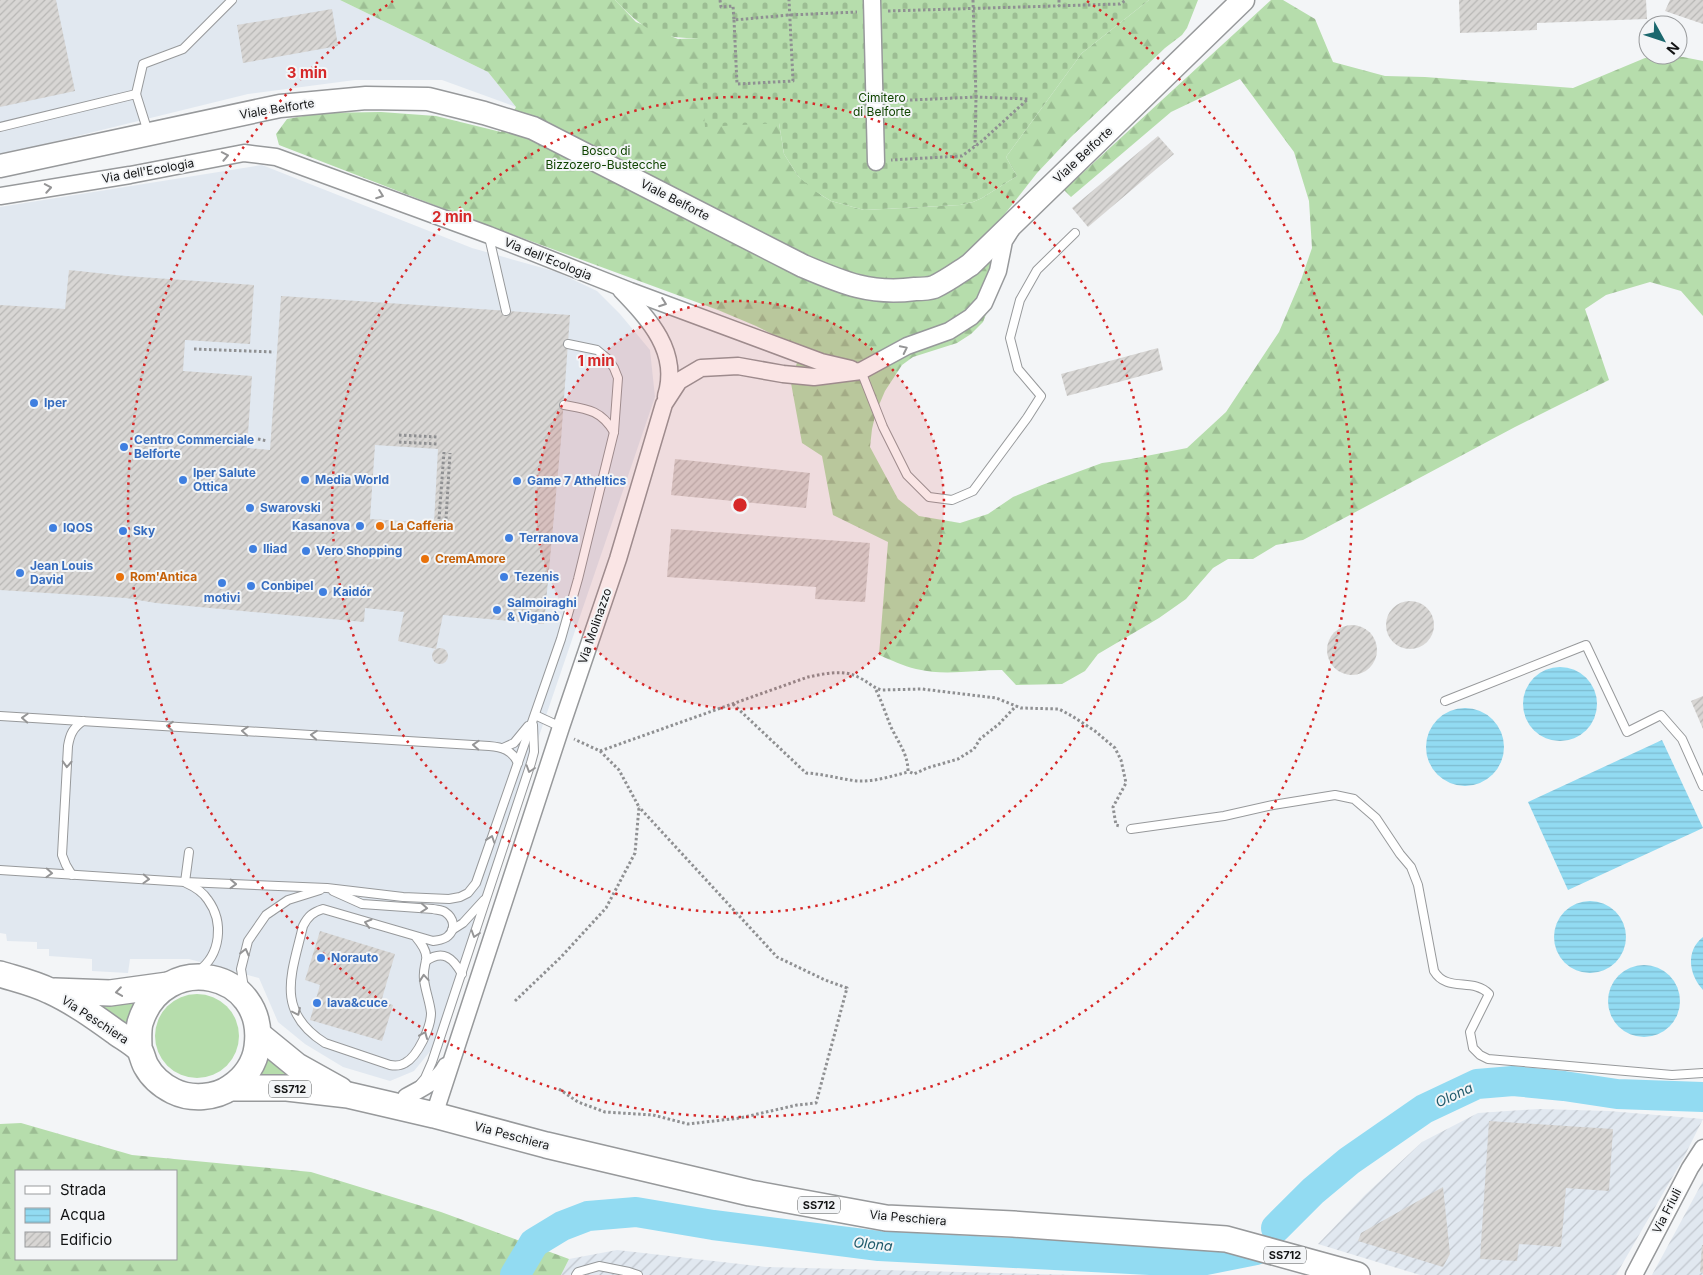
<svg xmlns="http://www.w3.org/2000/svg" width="1703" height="1275" font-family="Inter,sans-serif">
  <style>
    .built { fill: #e1e8f0 }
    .industrial { fill: url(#industrial-furrows) }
    .green { fill: #b6ddac }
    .forest { fill: url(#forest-firs); fill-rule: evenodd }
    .cemetery { fill: url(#cemetery-stones) }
    .water { fill: url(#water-rules) }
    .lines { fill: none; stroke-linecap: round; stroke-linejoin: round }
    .river { stroke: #92dbf2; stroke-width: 30 }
    .building { fill: url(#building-hatch); fill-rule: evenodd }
    .lane-casing { stroke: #97999b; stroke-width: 10 }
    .street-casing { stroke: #97999b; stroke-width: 19 }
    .secondary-casing { stroke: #97999b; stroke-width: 25 }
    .primary-casing { stroke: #97999b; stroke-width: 28 }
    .path { stroke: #8f9092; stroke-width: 3; stroke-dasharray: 2.5 2.5; stroke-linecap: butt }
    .lane { stroke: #fff; stroke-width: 8 }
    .street { stroke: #fff; stroke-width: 16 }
    .secondary { stroke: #fff; stroke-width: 22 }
    .primary { stroke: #fff; stroke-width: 25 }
    .oneway { stroke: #959596 }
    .ring { fill: none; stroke: #d62828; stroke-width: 2.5; stroke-dasharray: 2.5 5 }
    .shop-dot { fill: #3f7fe0; stroke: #f3f5f7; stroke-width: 2 }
    .food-dot { fill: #e8710a; stroke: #f3f5f7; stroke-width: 2 }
    .labels { text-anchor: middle; stroke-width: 4; stroke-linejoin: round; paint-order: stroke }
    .shield { fill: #f3f5f7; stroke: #565859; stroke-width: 1 }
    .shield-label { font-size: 11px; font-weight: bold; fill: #131415 }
    .park-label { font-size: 12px; fill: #104400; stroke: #f3f5f7 }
    .street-label { font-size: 12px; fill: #131415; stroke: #f3f5f7 }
    .shop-label { font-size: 12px; font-weight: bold; fill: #366cbe; stroke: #f3f5f7; text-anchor: start }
    .food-label { font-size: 12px; font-weight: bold; fill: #c56008; stroke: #f3f5f7; text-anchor: start }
    .water-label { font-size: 14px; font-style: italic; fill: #1f5a6b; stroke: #f3f5f7 }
    .centre { fill: #d62828; stroke: #f3f5f7; stroke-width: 2.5 }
    .ring-label { font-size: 15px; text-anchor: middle; font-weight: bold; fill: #d62828; stroke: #f3f5f7; stroke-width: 4; stroke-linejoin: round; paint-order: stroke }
  </style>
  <defs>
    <pattern id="industrial-furrows" width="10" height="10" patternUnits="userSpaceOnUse" patternTransform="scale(1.25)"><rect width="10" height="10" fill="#e1e8f0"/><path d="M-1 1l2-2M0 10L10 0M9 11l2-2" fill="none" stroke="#c0c6cd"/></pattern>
    <pattern id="forest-firs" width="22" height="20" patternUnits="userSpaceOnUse" patternTransform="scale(1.25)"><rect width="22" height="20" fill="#b6ddac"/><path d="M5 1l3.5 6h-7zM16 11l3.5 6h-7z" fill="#9cbd93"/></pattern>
    <pattern id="cemetery-stones" width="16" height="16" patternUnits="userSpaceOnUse" patternTransform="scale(1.25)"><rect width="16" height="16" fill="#b6ddac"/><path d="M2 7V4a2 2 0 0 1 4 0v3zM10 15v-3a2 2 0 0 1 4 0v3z" fill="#9cbd93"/></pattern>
    <pattern id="water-rules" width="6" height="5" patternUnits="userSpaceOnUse" patternTransform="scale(1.25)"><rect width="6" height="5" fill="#92dbf2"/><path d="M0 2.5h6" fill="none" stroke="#7dbbcf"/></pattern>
    <pattern id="building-hatch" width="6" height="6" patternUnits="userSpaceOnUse" patternTransform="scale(1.25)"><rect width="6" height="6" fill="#d8d6d4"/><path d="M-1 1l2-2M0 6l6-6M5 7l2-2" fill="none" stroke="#b8b7b5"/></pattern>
  </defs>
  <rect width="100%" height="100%" fill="#f3f5f7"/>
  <g class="built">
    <polygon points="0,0 340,0 488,72 516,107 442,80 355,80 248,94 0,155"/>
    <polygon points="262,165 472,248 557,272 597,291 620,314 650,350 655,397 432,1049 414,1071 390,1081 343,1067 305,1044 278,1022 259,978 189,959 130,959 128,973 92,971 92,959 49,956 49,949 37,949 37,942 7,941 6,934 0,933 0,207"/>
  </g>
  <g class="industrial">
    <polygon points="1539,1109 1609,1111 1703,1119 1684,1157 1616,1275 1420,1275 1318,1244 1365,1195 1422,1142 1478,1113"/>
    <polygon points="1703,1181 1703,1275 1652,1275"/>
    <polygon points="617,1250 766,1267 1077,1275 561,1275 569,1259"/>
  </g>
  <g class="green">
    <circle cx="197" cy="1036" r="42"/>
    <polygon points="135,1000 127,1025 92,1004"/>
    <polygon points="268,1054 305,1082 254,1082"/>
  </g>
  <g class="forest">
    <path d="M 340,0 L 615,0 L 636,22 L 678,39 L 699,38 L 779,123 L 784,154 L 798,176 L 821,195 L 831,201 L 864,210 L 960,205 L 973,202 L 982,198 L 1017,176 L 1006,157 L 1082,53 L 1149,0 L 1198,0 L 1187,28 L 1182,35 L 1165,48 L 1071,137 L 1037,173 L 1004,215 L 998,229 L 989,307 L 983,322 L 971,334 L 957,343 L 913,357 L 902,365 L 885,391 L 876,412 L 872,429 L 870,447 L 898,499 L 919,516 L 960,523 L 988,514 L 1013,497 L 1042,485 L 1102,463 L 1131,459 L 1187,448 L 1226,412 L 1279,332 L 1301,280 L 1312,248 L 1309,201 L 1294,152 L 1240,79 L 1171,112 L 1071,197 L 1064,190 L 1271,0 L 1283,0 L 1315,19 L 1333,62 L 1385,76 L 1425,77 L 1573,88 L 1645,58 L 1683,57 L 1703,61 L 1703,316 L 1681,291 L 1650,282 L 1606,295 L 1585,309 L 1609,380 L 1515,427 L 1303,540 L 1276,545 L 1253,559 L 1228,559 L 1213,568 L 1186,599 L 1159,618 L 1098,654 L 1085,671 L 1062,684 L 1016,685 L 1002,670 C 974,670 944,676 916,669 C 903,666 891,660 879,655 L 888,542 L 833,515 L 822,456 L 802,443 L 791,383 L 801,349 L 756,326 L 718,310 L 460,215 L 279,145 L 276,134 L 287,119 L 321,113 L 381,112 L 436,116 L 501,132 L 516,107 L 488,72 Z"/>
    <path d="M 21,1123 L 132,1155 L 311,1172 L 441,1212 L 569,1259 L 561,1275 L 0,1275 L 0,1124 ZM 176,1171 L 176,1259 L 16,1259 L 16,1171 Z"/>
  </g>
  <path class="cemetery" d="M 615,0 L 1149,0 L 1082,53 L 1006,157 L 1017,176 L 982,198 L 973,202 L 960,205 L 864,210 L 831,201 L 813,190 L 798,176 L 784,154 L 779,123 L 705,127 L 699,38 C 657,39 643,29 615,0 Z"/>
  <g class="water">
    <circle cx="1560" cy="704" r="37"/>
    <circle cx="1465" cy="747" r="39"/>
    <polygon points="1662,740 1703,828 1568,890 1528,802"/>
    <circle cx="1590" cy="937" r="36"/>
    <path d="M 1703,937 L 1703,990 C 1689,975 1685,951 1703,937 Z"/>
    <circle cx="1644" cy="1001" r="36"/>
  </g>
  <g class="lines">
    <g class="river">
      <polyline points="1276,1228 1313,1191 1349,1161 1424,1109 1477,1084 1513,1081 1564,1086 1617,1094 1703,1097"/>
      <polyline points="515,1275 534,1243 562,1226 588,1216 636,1212 713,1225 879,1246 1150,1260 1186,1264 1256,1250"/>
    </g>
  </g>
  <g class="building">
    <polygon points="0,0 56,0 75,91 0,107"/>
    <polygon points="1459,0 1646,0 1647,19 1537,23 1537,30 1460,33"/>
    <polygon points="1670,0 1703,0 1703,24 1665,11"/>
    <polygon points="332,9 338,46 243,63 237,25"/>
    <polygon points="1158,136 1174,154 1088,227 1072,208"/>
    <path d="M 69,270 L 126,276 L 254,285 L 250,344 L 185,340 L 183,371 L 252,376 L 247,448 L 270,450 L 281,296 L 570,315 L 561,440 L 544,624 L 443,615 L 436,649 L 398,641 L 404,612 L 365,608 L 364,622 L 156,603 L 126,598 L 0,590 L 0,305 L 65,309 ZM 375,445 L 438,449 L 434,523 L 370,519 Z"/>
    <polygon points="1158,348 1163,370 1067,396 1061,374"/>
    <polygon points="675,459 810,473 806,508 671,495"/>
    <polygon points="671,529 870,543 865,602 815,599 816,587 667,577"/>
    <circle cx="1410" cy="625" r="24"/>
    <circle cx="1352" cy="650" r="25"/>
    <circle cx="440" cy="656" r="8"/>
    <polygon points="1703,696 1703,729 1691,701"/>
    <polygon points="320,931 395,954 381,1002 393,1005 382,1041 310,1020 320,985 305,980"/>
    <polygon points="1489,1121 1613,1129 1609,1191 1566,1188 1561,1247 1519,1244 1517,1261 1480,1259"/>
    <polygon points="1443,1187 1450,1254 1443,1267 1358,1241 1361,1233"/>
    <polygon points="1702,1245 1703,1245 1703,1273 1700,1272"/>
  </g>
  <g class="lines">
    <g class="lane-casing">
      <g id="lane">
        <polyline points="136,94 143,64 183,49 232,0"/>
        <polyline points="0,127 136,94 148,132"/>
        <polyline points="489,237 506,311"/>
        <polyline points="861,371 883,427 907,475 929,497 952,500 973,491 1027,418 1041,396 1018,369 1010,338 1020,300 1037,270 1075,233"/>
        <path d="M 564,405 C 587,409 601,410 614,432"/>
        <polyline points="1445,701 1586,645 1627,732 1661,715 1682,739 1703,786"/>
        <polyline points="535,715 561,727"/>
        <path d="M 0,716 L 489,746 C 502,747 512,750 518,763"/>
        <polyline points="503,748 514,743 528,726"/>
        <path d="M 1131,829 L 1224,816 L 1273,805 L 1335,795 L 1354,799 L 1376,818 L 1400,854 L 1411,867 L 1418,885 L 1434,971 C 1447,993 1473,977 1489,994 L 1470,1032 L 1473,1048 L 1480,1055 L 1488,1059 L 1672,1075 L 1703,1073"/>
        <polyline points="0,870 185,882 327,888 403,897 449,899 460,897 468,893 476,883 561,639 578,579 614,432 618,378 614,368 608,359 597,350 568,344"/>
        <path d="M 72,875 L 66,865 L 62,855 L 68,746 C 70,734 73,728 83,721"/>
        <polyline points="185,882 189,852"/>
        <path d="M 186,883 C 195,887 203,892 208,900 C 224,922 221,955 198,971"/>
        <path d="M 333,891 L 362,904 L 433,909 C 437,910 442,910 445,912 C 454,918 456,929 448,936 C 444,940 438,940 433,941 L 323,909 C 313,912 308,916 303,926 C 292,973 274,1011 325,1043 L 390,1065 C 395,1066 400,1066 405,1063 C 418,1056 431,1027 431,1013 C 430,1002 425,990 424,979 C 423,971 425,967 426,960 C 428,951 420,942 415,936"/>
        <polyline points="452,930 463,923 484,900"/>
        <path d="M 426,961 C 443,949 453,958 462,974"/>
        <polyline points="244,988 241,969 248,941 266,915 288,900 320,890"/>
        <polyline points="420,1084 425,1078 432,1062 531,763 534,752 533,725"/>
        <polyline points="576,1275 578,1272 599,1266 629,1272 638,1275"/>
      </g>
    </g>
    <g class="street-casing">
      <g id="street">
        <polyline points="872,0 876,162"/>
        <polyline points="0,196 130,175 244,153 276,157 489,235 630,291 821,362 851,369"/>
        <path d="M 621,290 C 649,319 680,352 666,396"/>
        <path d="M 406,1097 C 420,1089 439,1081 446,1066"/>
        <polyline points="434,1115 561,727 618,559 664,404 679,381 701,368 738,366 783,374 814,377 861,371 907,346 949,331 971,317 984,303 998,271 1004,241 1011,230"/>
        <polyline points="1634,1275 1690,1168 1703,1148"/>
      </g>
    </g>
    <g class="secondary-casing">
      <path id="secondary" d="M 0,166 L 280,106 L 366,98 L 428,99 L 484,113 L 533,128 L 803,266 C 843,283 871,295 915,289 C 921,289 928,289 934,287 C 947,281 959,272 970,265 L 1243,0"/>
    </g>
    <g class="primary-casing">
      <g id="primary">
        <path d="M 0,974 C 16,979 34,983 50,991 C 74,1002 96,1018 117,1033 C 124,1038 133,1043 139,1049 C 142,1053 143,1061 146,1066 C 152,1077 163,1086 173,1091 C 191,1100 216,1098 231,1087 C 245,1078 255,1063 257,1047 C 268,970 163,949 140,1023 C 138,1031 139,1041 139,1049"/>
        <polyline points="55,991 110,993 168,985"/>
        <polyline points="259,1035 297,1066 340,1090"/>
        <polyline points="231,1088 287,1088 348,1095 434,1115 546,1145 750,1193 886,1218 1013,1224 1226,1239 1357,1275"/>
      </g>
    </g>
    <g class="path">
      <polyline points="720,0 721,7 733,6 734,20 789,15 857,12"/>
      <polyline points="973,0 976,97 975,146"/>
      <polyline points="1059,0 1059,6"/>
      <polyline points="888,11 1120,4 1126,0"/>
      <polyline points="734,20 737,84 793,81 789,0"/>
      <polyline points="890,101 976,97 1028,99 982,141 962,156 891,160"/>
      <polyline points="194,349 274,352"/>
      <polyline points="399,435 438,437"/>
      <polyline points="258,439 267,441"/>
      <polyline points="399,442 437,444"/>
      <polyline points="439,519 444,452"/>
      <polyline points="446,519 450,453"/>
      <path d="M 876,690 C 882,702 886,715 891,727 C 898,742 908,754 908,771 L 914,774 L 927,768 L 958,759 L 974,749 L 980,739 L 999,724 L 1016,706"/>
      <path d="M 733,704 L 806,773 C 824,774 840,779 857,781 C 874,782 892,776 908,772"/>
      <path d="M 600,751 L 808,677 C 823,674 843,669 858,677 C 867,681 873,688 882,690 L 922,689 L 996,698 L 1021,708 L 1059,709 L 1072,716 L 1095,731 L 1115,748 L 1121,760 L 1126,783 L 1113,807 L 1116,825 L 1120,826"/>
      <polyline points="515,1001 561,957 606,908 635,853 639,807 619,770 600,751 574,739"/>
      <polyline points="559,1089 578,1102 605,1112 653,1115 688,1124 740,1118 797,1105 816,1103 847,988 825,980 777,957 639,807"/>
    </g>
    <use href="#lane" class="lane"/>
    <use href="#street" class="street"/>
    <use href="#secondary" class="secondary"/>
    <use href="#primary" class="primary"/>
  </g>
  <defs><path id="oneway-chevron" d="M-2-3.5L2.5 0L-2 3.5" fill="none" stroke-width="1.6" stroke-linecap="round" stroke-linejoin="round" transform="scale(1.25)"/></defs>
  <g class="oneway">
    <use href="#oneway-chevron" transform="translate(225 156) rotate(-11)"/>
    <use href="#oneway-chevron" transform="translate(48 188) rotate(-10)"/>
    <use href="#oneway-chevron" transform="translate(380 195) rotate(20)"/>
    <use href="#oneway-chevron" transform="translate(663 303) rotate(20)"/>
    <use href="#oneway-chevron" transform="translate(904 349) rotate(-26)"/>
    <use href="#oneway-chevron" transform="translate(25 718) rotate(-177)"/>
    <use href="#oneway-chevron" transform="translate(170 726) rotate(-176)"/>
    <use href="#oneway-chevron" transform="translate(245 731) rotate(-176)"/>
    <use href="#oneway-chevron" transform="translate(314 735) rotate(-176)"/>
    <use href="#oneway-chevron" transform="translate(476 745) rotate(-177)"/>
    <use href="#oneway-chevron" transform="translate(67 764) rotate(93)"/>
    <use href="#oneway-chevron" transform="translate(530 769) rotate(108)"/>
    <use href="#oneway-chevron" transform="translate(491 839) rotate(-71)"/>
    <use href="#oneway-chevron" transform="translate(49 873) rotate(3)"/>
    <use href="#oneway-chevron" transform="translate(146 879) rotate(3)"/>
    <use href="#oneway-chevron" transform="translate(233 884) rotate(2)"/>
    <use href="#oneway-chevron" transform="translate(424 908) rotate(4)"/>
    <use href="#oneway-chevron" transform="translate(368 923) rotate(-164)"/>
    <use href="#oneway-chevron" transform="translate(475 934) rotate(108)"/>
    <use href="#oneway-chevron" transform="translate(245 952) rotate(-76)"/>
    <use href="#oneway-chevron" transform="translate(424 978) rotate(-95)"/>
    <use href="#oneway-chevron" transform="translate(119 992) rotate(172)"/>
    <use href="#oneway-chevron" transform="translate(297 1012) rotate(65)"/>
    <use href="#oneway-chevron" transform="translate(424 1035) rotate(-68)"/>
  </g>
  <circle cx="740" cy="505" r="204" fill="#d62828" fill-opacity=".12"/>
  <g class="ring">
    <circle cx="740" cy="505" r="204"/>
    <circle cx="740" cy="505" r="408"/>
    <path d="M1087 1A612 612 0 1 1 393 1"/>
  </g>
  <g class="shop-dot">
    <circle cx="34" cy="403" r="5"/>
    <circle cx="124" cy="447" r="5"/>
    <circle cx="183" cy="480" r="5"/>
    <circle cx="305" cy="480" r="5"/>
    <circle cx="517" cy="481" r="5"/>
    <circle cx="250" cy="508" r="5"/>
    <circle cx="360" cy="526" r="5"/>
    <circle cx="53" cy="528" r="5"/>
    <circle cx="123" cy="531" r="5"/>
    <circle cx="509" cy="538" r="5"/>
    <circle cx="253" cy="549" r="5"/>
    <circle cx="306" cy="551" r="5"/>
    <circle cx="20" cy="573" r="5"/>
    <circle cx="504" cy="577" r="5"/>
    <circle cx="222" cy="583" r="5"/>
    <circle cx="251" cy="586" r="5"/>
    <circle cx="323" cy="592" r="5"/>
    <circle cx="497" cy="610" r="5"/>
    <circle cx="321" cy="958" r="5"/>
    <circle cx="317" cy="1003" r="5"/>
  </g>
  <g class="food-dot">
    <circle cx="380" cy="526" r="5"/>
    <circle cx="425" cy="559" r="5"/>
    <circle cx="120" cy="577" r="5"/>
  </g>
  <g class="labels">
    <g class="shield">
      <rect x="269" y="1080.5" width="42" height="17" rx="4"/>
      <rect x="798" y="1196.5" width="42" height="17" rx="4"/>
      <rect x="1264" y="1246.5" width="42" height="17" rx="4"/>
    </g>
    <g class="shield-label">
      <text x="290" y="1093">SS712</text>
      <text x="819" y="1209">SS712</text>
      <text x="1285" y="1259">SS712</text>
    </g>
    <g class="park-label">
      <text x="882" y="102">Cimitero<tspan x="882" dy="14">di Belforte</tspan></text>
      <text x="606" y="155">Bosco di<tspan x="606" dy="14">Bizzozero-Bustecche</tspan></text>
    </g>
    <g class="street-label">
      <text transform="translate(277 109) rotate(-9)" y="4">Viale Belforte</text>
      <text transform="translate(1083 155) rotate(-43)" y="4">Viale Belforte</text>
      <text transform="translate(148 171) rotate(-10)" y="4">Via dell'Ecologia</text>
      <text transform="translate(675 200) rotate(27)" y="4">Viale Belforte</text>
      <text transform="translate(548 259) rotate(22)" y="4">Via dell'Ecologia</text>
      <text transform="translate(595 626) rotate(-71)" y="4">Via Molinazzo</text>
      <text transform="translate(95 1020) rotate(33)" y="4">Via Peschiera</text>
      <text transform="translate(512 1136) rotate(15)" y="4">Via Peschiera</text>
      <text transform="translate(1667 1211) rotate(-63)" y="4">Via Friuli</text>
      <text transform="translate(908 1218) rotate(5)" y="4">Via Peschiera</text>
    </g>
    <g class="shop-label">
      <text x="44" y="407">Iper</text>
      <text x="134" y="444">Centro Commerciale<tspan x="134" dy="14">Belforte</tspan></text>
      <text x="193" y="477">Iper Salute<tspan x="193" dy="14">Ottica</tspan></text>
      <text x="315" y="484">Media World</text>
      <text x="527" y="485">Game 7 Atheltics</text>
      <text x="260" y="512">Swarovski</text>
      <text x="350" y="530" text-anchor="end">Kasanova</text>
      <text x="63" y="532">IQOS</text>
      <text x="133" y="535">Sky</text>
      <text x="519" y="542">Terranova</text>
      <text x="263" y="553">Iliad</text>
      <text x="316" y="555">Vero Shopping</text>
      <text x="30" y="570">Jean Louis<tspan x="30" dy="14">David</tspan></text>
      <text x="514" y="581">Tezenis</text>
      <text x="261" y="590">Conbipel</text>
      <text x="333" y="596">Kaidór</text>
      <text x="222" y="602" text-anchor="middle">motivi</text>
      <text x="507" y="607">Salmoiraghi<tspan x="507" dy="14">&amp; Viganò</tspan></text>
      <text x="331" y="962">Norauto</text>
      <text x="327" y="1007">lava&amp;cuce</text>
    </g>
    <g class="food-label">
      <text x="390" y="530">La Cafferia</text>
      <text x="435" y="563">CremAmore</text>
      <text x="130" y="581">Rom'Antica</text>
    </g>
    <g class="water-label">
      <text transform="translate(1454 1095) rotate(-25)" y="5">Olona</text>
      <text transform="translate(873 1244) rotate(6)" y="5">Olona</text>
    </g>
  </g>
  <circle cx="740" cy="505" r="8" class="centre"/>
  <g class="ring-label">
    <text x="307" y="78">3 min</text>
    <text x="452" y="222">2 min</text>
    <text x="596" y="366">1 min</text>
  </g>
  <rect x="15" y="1170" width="162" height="90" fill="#f3f5f7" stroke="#999b9d"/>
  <rect x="25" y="1186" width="25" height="8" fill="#ffffff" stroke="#999b9d"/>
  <text x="60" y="1195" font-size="15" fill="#131415">Strada</text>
  <rect x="25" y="1208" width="25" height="15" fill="url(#water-rules)" stroke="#999b9d"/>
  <text x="60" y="1220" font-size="15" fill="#131415">Acqua</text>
  <rect x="25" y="1232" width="25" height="15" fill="url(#building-hatch)" stroke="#999b9d"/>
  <text x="60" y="1245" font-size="15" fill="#131415">Edificio</text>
  <g transform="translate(1663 40) rotate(130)"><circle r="24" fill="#f3f5f7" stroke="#999b9d"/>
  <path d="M0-4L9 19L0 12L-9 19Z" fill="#1b686e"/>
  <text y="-8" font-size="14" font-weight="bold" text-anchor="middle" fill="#131415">N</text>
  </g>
</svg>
